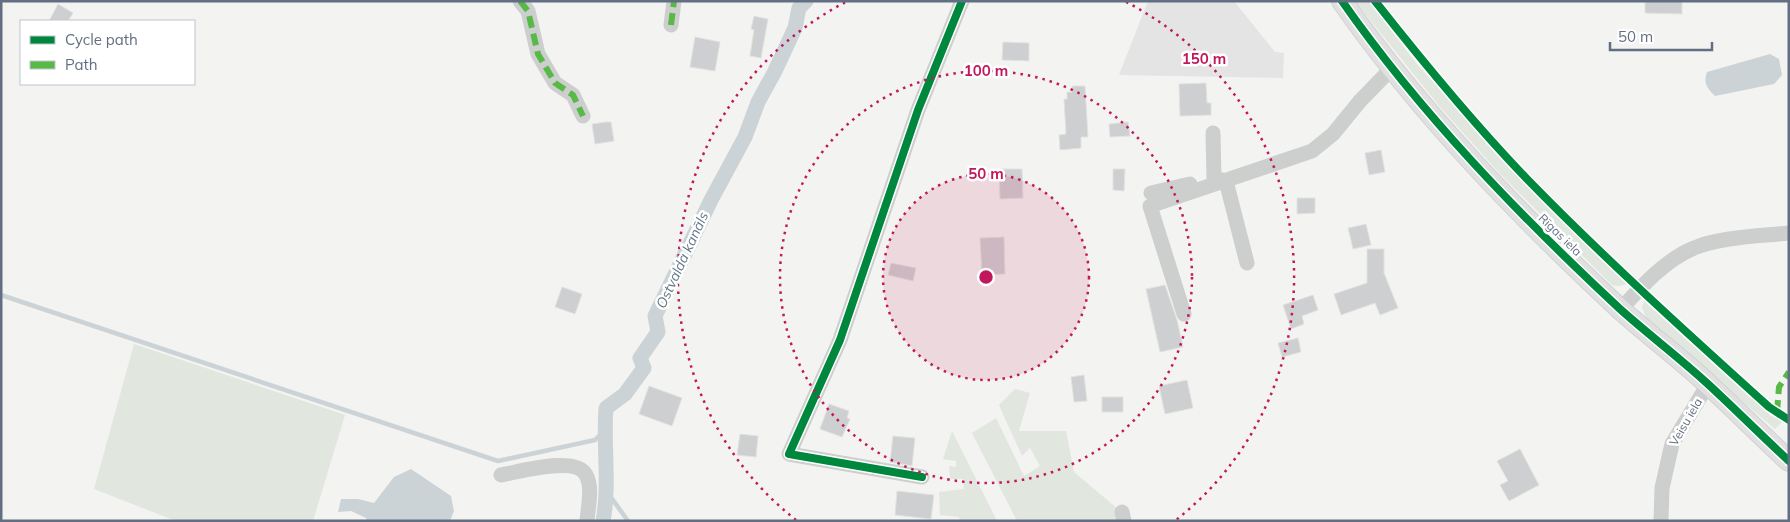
<svg xmlns="http://www.w3.org/2000/svg" width="1790" height="522" font-family="Mulish,sans-serif">
  <style>
    .built { fill: #e3e4e3 }
    .green { fill: #e1e6df }
    .water { fill: #ccd3d7 }
    .lines { fill: none; stroke-linecap: round; stroke-linejoin: round }
    .stream { stroke: #ccd3d7; stroke-width: 4.5 }
    .canal { stroke: #ccd3d7; stroke-width: 15 }
    .building { fill: #cecfd0; stroke: #e2e2e1 }
    .major-casing { stroke: #d0d1d0; stroke-width: 22 }
    .minor { stroke: #cdcece; stroke-width: 15 }
    .major { stroke: #e0e0e1; stroke-width: 20 }
    .quiet { stroke: #58b947; stroke-width: 6; stroke-dasharray: 12 6; stroke-linecap: butt }
    .cycleway-casing { stroke: #fff; stroke-width: 11 }
    .cycleway { stroke: #00873e; stroke-width: 8 }
    .ring { fill: none; stroke: #c2185b; stroke-width: 2.5; stroke-dasharray: 2.5 5 }
    .labels { text-anchor: middle; stroke-width: 5; stroke-linejoin: round; paint-order: stroke }
    .street-label { font-size: 12px; fill: #626f82; stroke: #fff }
    .water-label { font-size: 14px; font-style: italic; fill: #637886; stroke: #fff }
    .centre { fill: #c2185b; stroke: #fff; stroke-width: 2.5 }
    .ring-label { font-size: 15px; text-anchor: middle; font-weight: bold; fill: #c2185b; stroke: #fff; stroke-width: 5; stroke-linejoin: round; paint-order: stroke }
  </style>
  <rect width="100%" height="100%" fill="#f3f3f1"/>
  <polygon class="built" points="1148,1 1234,1 1275,52 1284,53 1283,78 1119,75"/>
  <g class="green">
    <polygon points="1355,1 1369,1 1416,63 1552,211 1628,284 1619,286 1612,285 1501,175 1440,107"/>
    <polygon points="1644,301 1771,416 1783,421 1775,429 1647,320 1642,307"/>
    <polygon points="134,344 345,415 313,521 176,521 94,489"/>
    <polygon points="1015,389 1030,393 1019,431 1066,431 1074,472 1118,509 1119,521 1017,521 972,433 996,418 1024,476 1040,466 1030,448 1022,456 999,405"/>
    <polygon points="952,431 997,521 960,521 959,517 940,515 939,492 964,489 963,479 950,479 949,466 956,467 956,461 943,459"/>
  </g>
  <g class="water">
    <path d="M 1770,54 L 1779,59 L 1782,75 L 1774,84 L 1715,96 C 1707,88 1703,83 1707,72 Z"/>
    <polygon points="411,469 451,496 454,511 450,521 367,521 366,518 351,511 338,512 341,499 358,499 374,503 394,477"/>
  </g>
  <g class="lines">
    <g class="stream">
      <polyline points="1,295 498,461 595,440 604,431"/>
      <polyline points="605,489 628,521"/>
    </g>
    <path class="canal" d="M 603,521 C 610,484 603,446 606,408 L 625,394 L 644,368 L 640,358 L 658,332 L 655,316 L 711,200 L 745,137 L 758,102 L 774,73 L 795,28 L 799,8 L 806,1"/>
  </g>
  <g class="building">
    <polygon points="1645,1 1682,1 1682,14 1645,13"/>
    <polygon points="58,4 73,13 68,21 49,21"/>
    <polygon points="754,16 768,19 761,58 750,56 754,30 751,29"/>
    <polygon points="695,37 720,42 715,71 690,67"/>
    <polygon points="1003,42 1029,43 1029,61 1002,60"/>
    <polygon points="1206,83 1207,103 1211,103 1211,115 1180,116 1179,84"/>
    <polygon points="1072,86 1085,86 1088,137 1081,137 1081,148 1060,150 1059,135 1066,134 1064,99 1067,99 1067,92 1072,92"/>
    <polygon points="606,122 611,122 614,141 595,144 592,124"/>
    <polygon points="1128,122 1130,136 1110,137 1109,124"/>
    <polygon points="1381,150 1385,172 1369,175 1365,153"/>
    <polygon points="999,169 1022,169 1023,198 1000,199"/>
    <polygon points="1113,169 1125,169 1124,191 1113,190"/>
    <polygon points="1297,198 1315,198 1315,213 1297,214"/>
    <polygon points="1366,224 1371,245 1353,249 1348,228"/>
    <polygon points="1004,237 1005,274 982,275 980,238"/>
    <polygon points="1367,249 1384,249 1384,273 1398,308 1380,315 1375,303 1341,315 1334,294 1367,283"/>
    <polygon points="891,263 916,268 913,281 888,275"/>
    <polygon points="1165,285 1177,320 1183,347 1160,352 1146,289"/>
    <polygon points="562,287 582,294 575,314 555,307"/>
    <polygon points="1313,295 1318,310 1302,316 1304,324 1291,329 1283,305"/>
    <polygon points="1298,338 1301,352 1282,357 1278,343"/>
    <polygon points="1084,375 1087,401 1074,402 1071,377"/>
    <polygon points="1187,380 1193,408 1165,414 1159,386"/>
    <polygon points="649,386 682,398 672,426 639,414"/>
    <rect x="1102" y="397" width="21" height="15"/>
    <polygon points="829,404 849,411 847,418 850,419 842,437 820,429"/>
    <polygon points="740,434 758,436 756,457 737,455"/>
    <polygon points="893,436 915,438 912,466 890,462"/>
    <polygon points="1520,449 1539,485 1509,501 1500,485 1508,481 1497,461"/>
    <polygon points="897,491 934,495 931,519 895,515"/>
  </g>
  <g class="lines">
    <g class="major-casing">
      <path id="major" d="M 1342,1 C 1421,114 1519,215 1620,309 C 1649,335 1681,359 1709,385 C 1736,410 1762,436 1789,461"/>
    </g>
    <g class="minor">
      <polyline points="520,1 528,11 538,54 555,83 573,95 583,116"/>
      <polyline points="671,25 674,1"/>
      <polyline points="1213,133 1214,179"/>
      <polyline points="1218,179 1226,181 1247,263"/>
      <polyline points="1151,193 1190,184"/>
      <path d="M 1621,309 C 1642,286 1665,260 1694,248 C 1719,237 1761,236 1789,233"/>
      <polyline points="1184,314 1150,206 1312,151 1333,134 1360,101 1392,68"/>
      <path d="M 501,475 C 519,472 576,455 586,475 C 593,487 588,507 587,521"/>
      <polyline points="922,477 789,454 840,340 918,110 962,1"/>
      <polyline points="1122,512 1124,521"/>
      <polyline points="1661,521 1662,488 1672,444 1708,384"/>
    </g>
    <use href="#major" class="major"/>
    <g class="quiet">
      <polyline points="520,1 528,11 538,54 555,83 573,95 583,116"/>
      <polyline points="671,25 674,1"/>
      <polyline points="1777,412 1779,387 1789,372"/>
    </g>
    <g class="cycleway-casing">
      <g id="cycleway">
        <path d="M 1342,1 C 1421,114 1519,215 1620,309 C 1649,335 1681,359 1709,385 C 1736,410 1762,436 1789,461"/>
        <path d="M 1375,1 C 1423,62 1473,123 1527,179 C 1604,258 1687,333 1769,407 L 1789,420"/>
        <polyline points="922,477 789,454 840,340 918,110 962,1"/>
      </g>
    </g>
    <use href="#cycleway" class="cycleway"/>
  </g>
  <circle cx="986" cy="277" r="103" fill="#c2185b" fill-opacity=".12"/>
  <g class="ring">
    <circle cx="986" cy="277" r="103"/>
    <circle cx="986" cy="277" r="206"/>
    <path d="M796 520A309 309 0 0 1 846 2M1126 2A309 309 0 0 1 1176 520"/>
  </g>
  <g class="labels">
    <g class="street-label">
      <text transform="translate(1560 235) rotate(44)" y="4">Rīgas iela</text>
      <text transform="translate(1686 422) rotate(-60)" y="4">Veisu iela</text>
    </g>
    <g class="water-label">
      <text transform="translate(682 260) rotate(-65)" y="5">Ostvalda kanāls</text>
    </g>
  </g>
  <circle cx="986" cy="277" r="8" class="centre"/>
  <g class="ring-label">
    <text x="1204" y="64">150 m</text>
    <text x="986" y="76">100 m</text>
    <text x="986" y="179">50 m</text>
  </g>
  <rect width="1790" height="522" fill="none" stroke="#626f82" stroke-width="5"/>
  <rect x="20" y="20" width="175" height="65" fill="#ffffff" stroke="#c0c5cd"/>
  <rect x="30" y="36" width="25" height="8" fill="#00873e" stroke="#c0c5cd"/>
  <text x="65" y="45" font-size="15" fill="#626f82">Cycle path</text>
  <rect x="30" y="61" width="25" height="8" fill="#58b947" stroke="#c0c5cd"/>
  <text x="65" y="70" font-size="15" fill="#626f82">Path</text>
  <path d="M1610 42v8h102v-8" fill="none" stroke="#626f82" stroke-width="2.5"/>
  <text x="1618" y="42" font-size="15" fill="#626f82" stroke="#ffffff" stroke-width="4" paint-order="stroke">50 m</text>
</svg>
